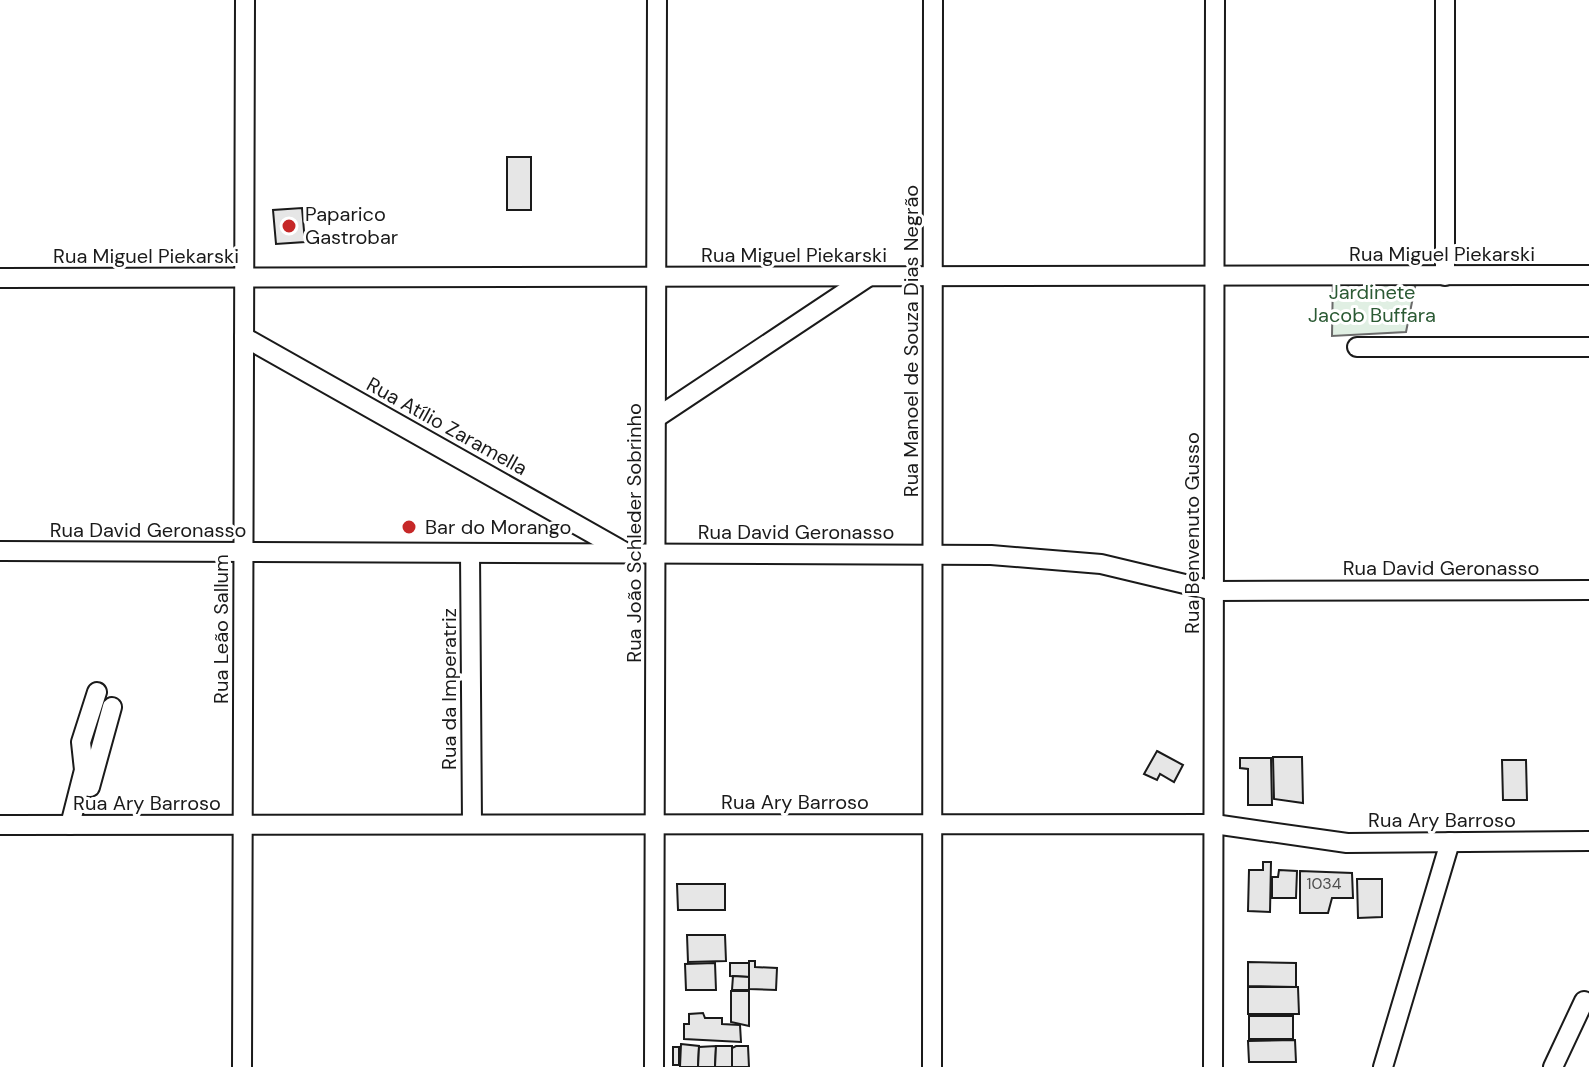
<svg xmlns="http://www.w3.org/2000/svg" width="1589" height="1067" font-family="'DM Sans',sans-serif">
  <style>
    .green { fill: #e0efe3; stroke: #6a6a6a; stroke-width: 2 }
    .building { fill: #e6e6e6; stroke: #1a1a1a; stroke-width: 2 }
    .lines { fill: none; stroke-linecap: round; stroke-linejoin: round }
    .minor-casing { stroke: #1a1a1a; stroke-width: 22 }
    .minor { stroke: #fff; stroke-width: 18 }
    .poi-dot { fill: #c62828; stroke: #fff; stroke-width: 3 }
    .labels { text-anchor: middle; stroke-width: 6; stroke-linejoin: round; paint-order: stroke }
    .number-label { font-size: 16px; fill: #4d4d4d }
    .poi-label { font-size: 20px; fill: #1a1a1a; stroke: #fff; text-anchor: start }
    .street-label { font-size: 20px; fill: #1a1a1a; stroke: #fff }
    .park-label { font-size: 20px; fill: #2b5a34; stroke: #fff }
  </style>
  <rect width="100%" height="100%" fill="#fff"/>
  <polygon class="green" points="1418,272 1406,332 1332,336 1333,274"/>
  <g class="building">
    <rect x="507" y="157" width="24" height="53"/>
    <polygon points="302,208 305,242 276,244 273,210"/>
    <polygon points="1157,751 1183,765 1174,782 1160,774 1157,780 1144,774"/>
    <polygon points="1273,757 1302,757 1303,803 1274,799"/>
    <polygon points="1240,758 1271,758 1272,805 1248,805 1248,769 1240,768"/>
    <polygon points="1502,760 1526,760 1527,800 1503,800"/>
    <polygon points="1263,862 1271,862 1270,912 1248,911 1249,870 1263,870"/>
    <polygon points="1279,870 1297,871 1296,898 1272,898 1272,877 1278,877"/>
    <polygon points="1300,871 1352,873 1353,898 1332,898 1328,913 1300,913"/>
    <polygon points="1357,879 1382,879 1382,917 1358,918"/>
    <polygon points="677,884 725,884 725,910 678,910"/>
    <polygon points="687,935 725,935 726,961 688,962"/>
    <polygon points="749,961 755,961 755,967 777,968 776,990 749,989"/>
    <polygon points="1248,962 1296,963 1296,987 1248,986"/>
    <polygon points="715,963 716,990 686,990 685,964"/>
    <polygon points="730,963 749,963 749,977 730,976"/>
    <polygon points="733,976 749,977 749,990 732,990"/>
    <polygon points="1248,987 1298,987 1299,1014 1248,1014"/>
    <polygon points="731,991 749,991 749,1026 731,1022"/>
    <polygon points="703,1013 705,1018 722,1018 722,1024 740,1025 741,1042 684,1039 684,1024 689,1024 689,1014"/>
    <rect x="1249" y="1016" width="44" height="23"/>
    <polygon points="1295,1040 1296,1062 1249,1062 1248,1041"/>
    <polygon points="681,1044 699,1046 698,1067 680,1067"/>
    <polygon points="716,1046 715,1067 698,1067 699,1047"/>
    <polygon points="716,1046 732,1046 732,1067 715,1067"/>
    <polygon points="736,1046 748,1046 749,1067 732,1067 732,1048"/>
    <rect x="673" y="1047" width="6" height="18"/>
  </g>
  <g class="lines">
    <g class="minor-casing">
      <g id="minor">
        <polyline points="1445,276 1445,0"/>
        <polyline points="0,278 1589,275"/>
        <polyline points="244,337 625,552"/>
        <polyline points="1357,347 1589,347"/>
        <polyline points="656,418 868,277"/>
        <polyline points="0,551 991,555 1101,564 1214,591 1589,590"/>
        <polyline points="470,553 472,824"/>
        <polyline points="90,787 112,707"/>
        <polyline points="0,825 1214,824 1347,843 1589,841"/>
        <polyline points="70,825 84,770 81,742 97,692"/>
        <polyline points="242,1067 245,0"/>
        <polyline points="654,1067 657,0"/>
        <polyline points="932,1067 933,0"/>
        <polyline points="1213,1067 1215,0"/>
        <polyline points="1383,1067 1450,842"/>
        <polyline points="1553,1067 1584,1001"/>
      </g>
    </g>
    <use href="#minor" class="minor"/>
  </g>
  <g class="poi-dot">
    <circle cx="289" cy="226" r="8"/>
    <circle cx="409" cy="527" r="8"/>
  </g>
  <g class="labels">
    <g class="number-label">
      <text x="1324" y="889">1034</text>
    </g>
    <g class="poi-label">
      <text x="305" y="221">Paparico<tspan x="305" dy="23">Gastrobar</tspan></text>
      <text x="425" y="534">Bar do Morango</text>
    </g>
    <g class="street-label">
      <text x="1442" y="261">Rua Miguel Piekarski</text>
      <text x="794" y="262">Rua Miguel Piekarski</text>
      <text x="146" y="263">Rua Miguel Piekarski</text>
      <text transform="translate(911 341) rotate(-90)" y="7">Rua Manoel de Souza Dias Negrão</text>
      <text transform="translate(447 426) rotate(29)" y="7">Rua Atílio Zaramella</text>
      <text x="148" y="537">Rua David Geronasso</text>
      <text x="796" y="539">Rua David Geronasso</text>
      <text transform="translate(634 533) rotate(-90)" y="7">Rua João Schleder Sobrinho</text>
      <text transform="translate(1192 533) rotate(-90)" y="7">Rua Benvenuto Gusso</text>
      <text x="1441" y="575">Rua David Geronasso</text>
      <text transform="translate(221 629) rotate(-90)" y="7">Rua Leão Sallum</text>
      <text transform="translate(449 689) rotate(-90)" y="7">Rua da Imperatriz</text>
      <text x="795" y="809">Rua Ary Barroso</text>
      <text x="147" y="810">Rua Ary Barroso</text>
      <text x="1442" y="827">Rua Ary Barroso</text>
    </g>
    <g class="park-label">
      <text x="1372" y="299">Jardinete<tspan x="1372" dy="23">Jacob Buffara</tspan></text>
    </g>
  </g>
</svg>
